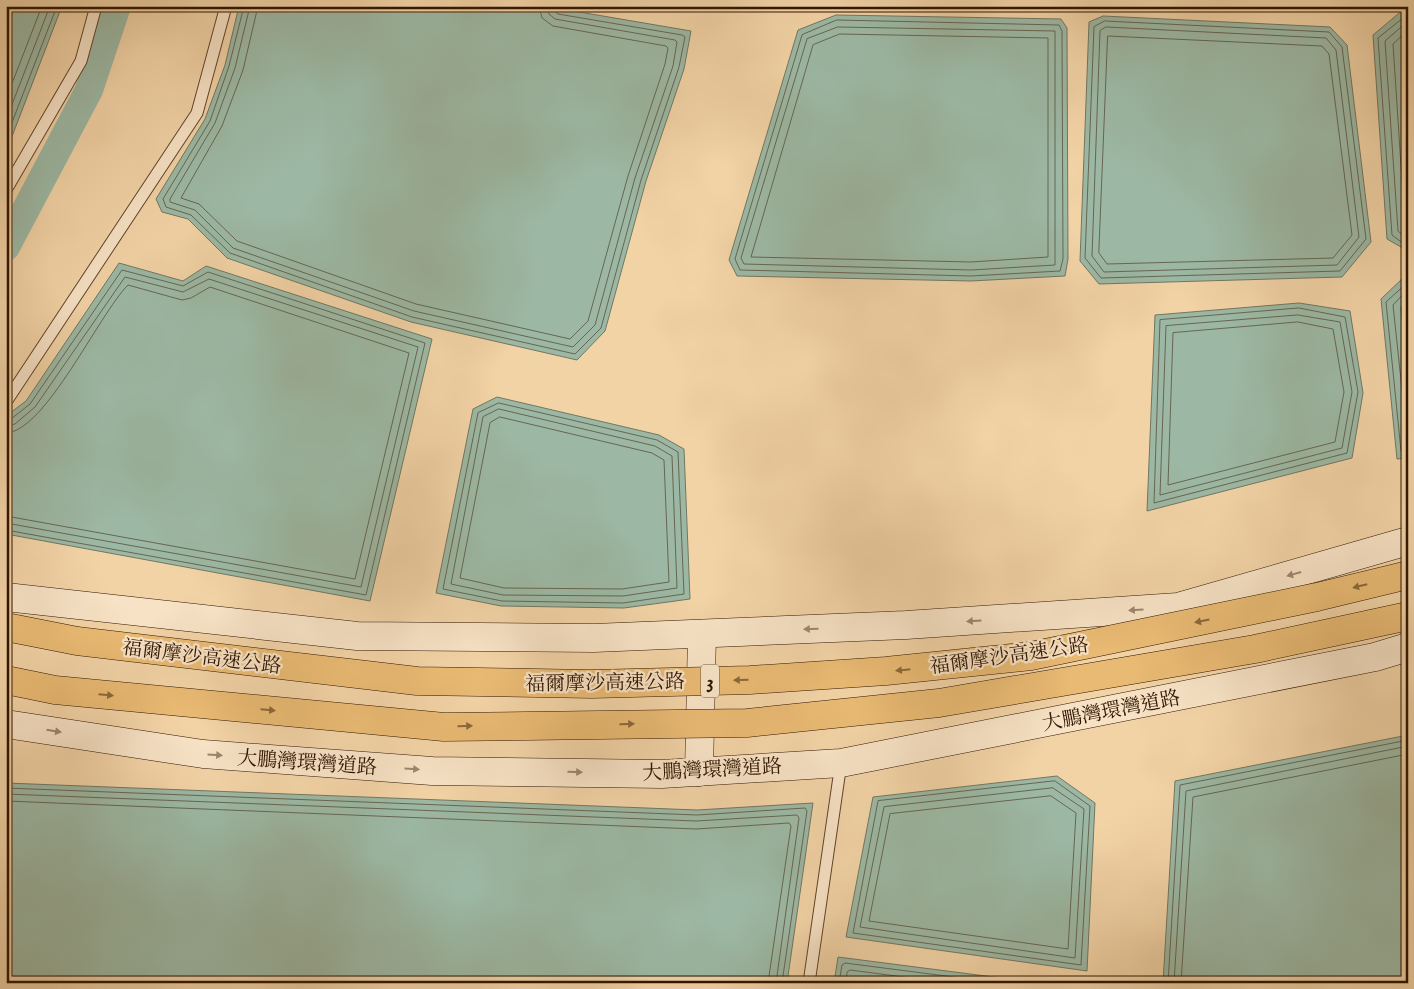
<svg xmlns="http://www.w3.org/2000/svg" width="1414" height="989" font-family="'IM FELL English','Noto Serif TC',serif">
  <style>
    .water { fill: #9cb8a4; stroke: #717762 }
    .lines { fill: none; stroke-linecap: round; stroke-linejoin: round }
    .shore { stroke: #666652; stroke-width: 1 }
    .canal { stroke: #9cb8a4; stroke-width: 28 }
    .lane-casing { stroke: #60442a; stroke-width: 13 }
    .secondary-casing { stroke: #301500; stroke-width: 29 }
    .lane { stroke: #f7e2c5; stroke-width: 11 }
    .secondary { stroke: #f7e2c5; stroke-width: 28 }
    .highway-bridge-casing { stroke: #301500; stroke-width: 29; stroke-linecap: butt }
    .highway-bridge { stroke: #e9ba73; stroke-width: 28 }
    .oneway { fill: #9d866c }
    .oneway2 { fill: #8c683a }
    .labels { text-anchor: middle; stroke-width: 4.5; stroke-linejoin: round; paint-order: stroke }
    .shield { fill: #f7e2c5; stroke: #6c523b; stroke-width: 1 }
    .shield-label { font-size: 19px; font-weight: bold; fill: #301500 }
    .street-label { font-size: 20px; fill: #301500; stroke: #f7e2c5 }
  </style>
  <rect width="100%" height="100%" fill="#f2d3a6"/>
  <filter id="stains"><feTurbulence type="fractalNoise" baseFrequency=".004" numOctaves="4"/><feColorMatrix values="0 0 0 0 .2 0 0 0 0 .09 0 0 0 0 .02 0 0 0 .5 -.17"/></filter>
  <radialGradient id="worn" r=".72"><stop offset=".6" stop-color="#630" stop-opacity="0"/><stop offset="1" stop-color="#630" stop-opacity=".3"/></radialGradient>
  <g class="water">
    <polygon points="6,6 62,6 6,152"/>
    <polygon points="239,6 544,6 691,31 684,69 646,181 605,331 577,360 411,322 227,258 188,219 162,212 156,199 205,119 225,65"/>
    <polygon points="1404,9 1408,9 1408,251 1387,239 1373,35"/>
    <polygon points="836,15 1061,19 1067,28 1068,259 1065,276 971,281 737,276 729,260 798,30"/>
    <polygon points="1103,16 1330,27 1347,45 1371,242 1342,277 1099,284 1080,261 1089,22"/>
    <polygon points="119,263 183,281 206,266 432,339 370,601 6,534 6,416 26,401"/>
    <polygon points="1404,277 1408,277 1408,458 1397,459 1381,299"/>
    <polygon points="1299,303 1350,311 1363,393 1352,458 1147,511 1155,315"/>
    <polygon points="497,397 659,435 684,449 690,599 624,608 501,606 436,593 473,409"/>
    <polygon points="1408,735 1408,983 1163,983 1175,781"/>
    <polygon points="1057,776 1095,803 1087,971 846,937 873,797"/>
    <polygon points="6,783 697,810 813,803 787,983 6,983"/>
    <polygon points="838,957 1040,983 834,983"/>
  </g>
  <g class="lines">
    <g class="shore">
      <polyline points="244,6 229,66 210,121 163,199 166,207 191,215 230,253 412,317 575,354 601,328 641,180 679,67 685,37 682,35 558,14 554,11 553,6"/>
      <polyline points="250,6 235,68 215,123 170,199 170,202 195,210 233,248 414,311 573,347 595,325 635,178 673,66 677,42 675,40 555,19 549,14 547,6"/>
      <polyline points="258,6 243,70 222,126 181,198 199,204 237,241 416,304 570,339 588,321 628,176 665,64 668,48 666,46 553,26 542,18 539,6"/>
      <polyline points="1408,14 1378,38 1392,235 1408,247"/>
      <polygon points="837,20 1059,25 1062,31 1063,259 1060,271 971,276 740,270 735,259 802,35"/>
      <polygon points="1105,21 1329,32 1342,47 1366,239 1340,271 1101,278 1085,258 1094,27"/>
      <polyline points="1408,21 1385,41 1398,231 1408,240"/>
      <polygon points="838,27 1055,31 1055,265 971,270 744,264 741,258 807,39"/>
      <polygon points="1106,27 1326,38 1336,50 1359,237 1337,265 1104,272 1092,256 1100,31"/>
      <polyline points="1408,30 1393,44 1405,227 1408,230"/>
      <polygon points="840,34 1048,38 1048,257 971,262 751,257 813,45"/>
      <polygon points="1108,36 1322,46 1329,54 1352,235 1333,258 1107,264 1099,253"/>
      <polyline points="6,99 42,6"/>
      <polyline points="6,120 50,6"/>
      <polyline points="6,138 57,6"/>
      <polyline points="1408,282 1386,302 1401,451 1408,453"/>
      <polyline points="1408,289 1393,305 1408,446"/>
      <polyline points="1408,300 1401,308 1408,378"/>
      <polygon points="1299,308 1345,317 1358,392 1347,453 1154,503 1160,320"/>
      <polygon points="1298,315 1340,322 1352,392 1342,448 1160,495 1166,326"/>
      <polygon points="1298,322 1333,329 1344,392 1335,442 1168,485 1173,333"/>
      <polygon points="499,403 657,440 678,452 684,594 623,603 502,601 443,589 478,413"/>
      <polygon points="499,409 655,446 672,456 677,588 623,596 503,595 451,584 483,417"/>
      <polygon points="500,417 652,453 664,460 669,582 622,589 504,588 460,578 490,423"/>
      <polyline points="6,420 11,419 30,404 122,270 183,286 208,272 425,343 366,595 6,530"/>
      <polyline points="6,426 15,424 35,407 125,277 183,292 209,279 418,347 361,587 6,523"/>
      <path d="M 6,433 C 45,432 99,314 128,285 L 182,300 L 191,298 L 210,287 L 409,353 L 355,579 L 6,516"/>
      <polygon points="1055,781 1090,806 1081,965 853,933 878,801"/>
      <polyline points="6,788 697,815 805,808 807,811 782,983"/>
      <polygon points="1053,788 1084,809 1075,958 860,927 884,807"/>
      <polyline points="6,794 696,821 797,815 799,818 776,983"/>
      <polygon points="1051,796 1076,813 1068,949 869,921 890,814"/>
      <polyline points="6,801 696,829 789,823 791,826 768,983"/>
      <polyline points="839,983 842,965 845,963 1000,983"/>
      <polyline points="846,983 847,972 850,970 950,983"/>
      <polyline points="1168,983 1180,785 1408,740"/>
      <polyline points="1174,983 1186,791 1408,746"/>
      <polyline points="1181,983 1193,797 1408,754"/>
    </g>
    <polyline class="canal" points="6,247 89,90 117,6"/>
    <g class="lane-casing">
      <g id="lane">
        <polyline points="6,190 81,61 96,6"/>
        <polyline points="6,402 197,113 226,6"/>
        <polyline points="809,983 841,763"/>
      </g>
    </g>
    <g class="secondary-casing">
      <g id="secondary">
        <polyline points="6,597 357,636 594,638 906,625 1178,607 1408,541"/>
        <polyline points="6,724 203,754 432,771 662,774 841,763 1375,657 1408,647"/>
        <polyline points="699,772 702,634"/>
      </g>
    </g>
    <use href="#lane" class="lane"/>
    <use href="#secondary" class="secondary"/>
    <g class="highway-bridge-casing">
      <g id="highway-bridge">
        <polyline points="6,627 77,641 417,681 592,684 750,680 886,671 1031,656 1317,597 1408,575"/>
        <polyline points="6,680 55,690 444,727 747,723 939,703 1255,649 1408,616"/>
      </g>
    </g>
    <use href="#highway-bridge" class="highway-bridge"/>
  </g>
  <defs><path id="oneway-solid" d="M-6-.8H1V-3.2L6.5 0L1 3.2V.8H-6Z" transform="scale(1.25)"/></defs>
  <g class="oneway">
    <use href="#oneway-solid" transform="translate(1294 574) rotate(164)"/>
    <use href="#oneway-solid" transform="translate(1136 610) rotate(176)"/>
    <use href="#oneway-solid" transform="translate(974 621) rotate(176)"/>
    <use href="#oneway-solid" transform="translate(811 629) rotate(178)"/>
    <use href="#oneway-solid" transform="translate(54 731) rotate(9)"/>
    <use href="#oneway-solid" transform="translate(215 755) rotate(4)"/>
    <use href="#oneway-solid" transform="translate(412 769) rotate(4)"/>
    <use href="#oneway-solid" transform="translate(575 772) rotate(1)"/>
  </g>
  <g class="oneway2">
    <use href="#oneway-solid" transform="translate(1360 586) rotate(166)"/>
    <use href="#oneway-solid" transform="translate(1202 621) rotate(168)"/>
    <use href="#oneway-solid" transform="translate(903 670) rotate(174)"/>
    <use href="#oneway-solid" transform="translate(741 680) rotate(178)"/>
    <use href="#oneway-solid" transform="translate(106 695) rotate(5)"/>
    <use href="#oneway-solid" transform="translate(268 710) rotate(5)"/>
    <use href="#oneway-solid" transform="translate(627 724) rotate(-1)"/>
    <use href="#oneway-solid" transform="translate(465 726) rotate(-1)"/>
  </g>
  <g class="labels">
    <rect class="shield" x="701" y="664.5" width="18" height="33" rx="4"/>
    <g class="shield-label">
      <text x="710" y="688">3</text>
    </g>
    <g class="street-label">
      <text transform="translate(1009 655) rotate(-8)" y="7">福爾摩沙高速公路</text>
      <text transform="translate(202 656) rotate(7)" y="7">福爾摩沙高速公路</text>
      <text transform="translate(605 682) rotate(-1)" y="7">福爾摩沙高速公路</text>
      <text transform="translate(1111 710) rotate(-11)" y="7">大鵬灣環灣道路</text>
      <text transform="translate(307 762) rotate(4)" y="7">大鵬灣環灣道路</text>
      <text transform="translate(712 769) rotate(-3)" y="7">大鵬灣環灣道路</text>
    </g>
  </g>
  <rect width="1414" height="989" fill="none" stroke="#f2d3a6" stroke-width="25"/>
  <rect x="8" y="8" width="1399" height="974" fill="none" stroke="#301500" stroke-width="2.5"/>
  <rect x="12" y="12" width="1389" height="964" fill="none" stroke="#301500"/>
  <rect width="100%" height="100%" filter="url(#stains)"/>
  <rect width="100%" height="100%" fill="url(#worn)"/>
</svg>
